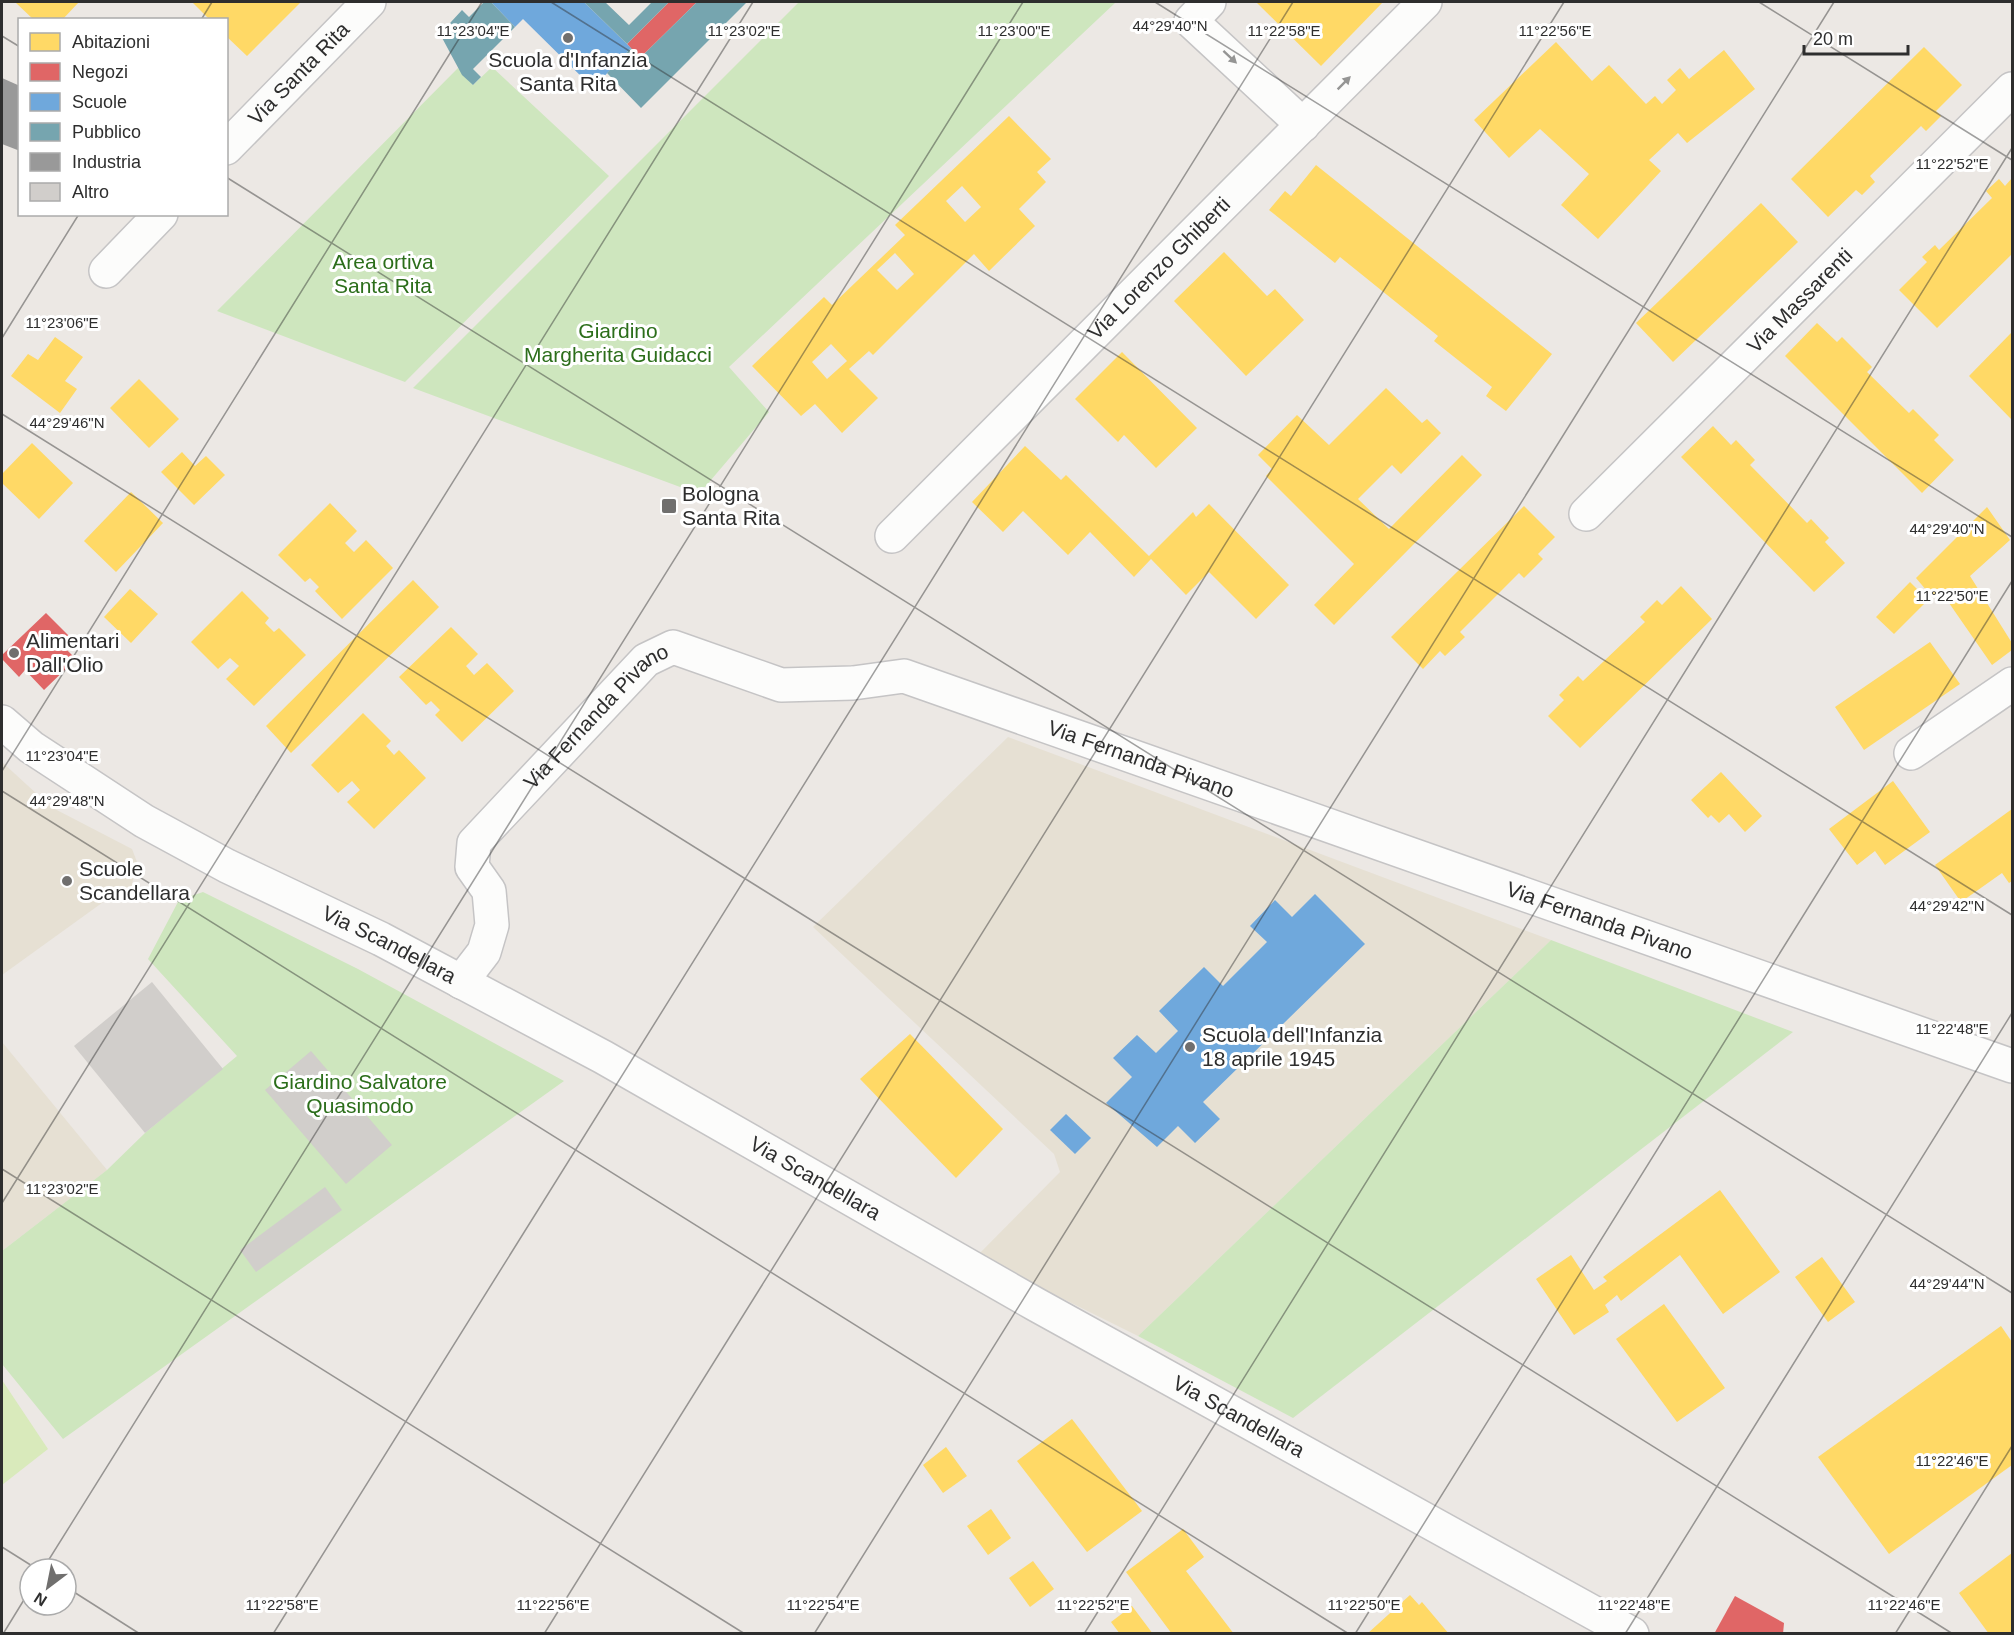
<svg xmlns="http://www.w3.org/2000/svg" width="2014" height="1635" font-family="Arial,sans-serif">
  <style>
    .education { fill: #e6e0d3 }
    .green { fill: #cee6be }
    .pitch { fill: #d9eabb }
    .homes { fill: #ffd966; fill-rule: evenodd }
    .shops { fill: #e06666 }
    .schools { fill: #6fa8dc }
    .public { fill: #76a5af }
    .industry { fill: #999 }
    .building { fill: #d1cecb }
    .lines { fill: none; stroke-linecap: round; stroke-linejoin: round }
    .street-casing { stroke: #c5c4c5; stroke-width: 36 }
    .street { stroke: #fcfcfb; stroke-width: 33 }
    .oneway { fill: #959594 }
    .ticks { fill: none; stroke: #2e2e2e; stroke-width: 1.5; stroke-opacity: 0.45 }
    .poi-dot { fill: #706f6e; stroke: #fff; stroke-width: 2 }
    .labels { text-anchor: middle; stroke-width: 6; stroke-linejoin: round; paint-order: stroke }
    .poi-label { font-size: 21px; fill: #2e2e2e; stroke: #fff; text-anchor: start }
    .street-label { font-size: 21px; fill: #2e2e2e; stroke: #fff }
    .park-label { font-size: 21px; fill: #2c6e1b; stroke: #fff }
    .ticks-label { font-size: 15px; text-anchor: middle; fill: #2e2e2e; stroke: #fff; stroke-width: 6; stroke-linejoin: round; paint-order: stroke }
  </style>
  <rect width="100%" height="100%" fill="#ece8e4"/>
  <g class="education">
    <polygon points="1008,737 1551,940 1138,1336 977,1256 1060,1172 1054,1154 813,927"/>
    <polygon points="2,762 51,807 132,849 137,862 128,902 106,900 2,975"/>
    <polygon points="2,1042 107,1170 2,1251"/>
  </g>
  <g class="green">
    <polygon points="799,2 1115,3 729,367 769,412 699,494 413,388"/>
    <polygon points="492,67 609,176 405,382 217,311 458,68 473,85"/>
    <polygon points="203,892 358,969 564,1081 63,1439 2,1364 2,1251 107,1170 145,1133 237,1056 148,959 179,900"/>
    <polygon points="1551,940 1793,1032 1293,1418 1138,1336"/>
  </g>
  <polygon class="pitch" points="2,1380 48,1449 2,1485"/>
  <g class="homes">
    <polygon points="15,2 79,2 62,20 34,20"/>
    <polygon points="192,2 301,2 247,56 226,36 226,20 210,20"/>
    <polygon points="1259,2 1383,2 1321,66 1257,3"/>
    <polygon points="1556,42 1592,81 1609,65 1646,104 1655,96 1662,104 1676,90 1667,80 1680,68 1689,79 1724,50 1755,89 1687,143 1678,133 1649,160 1661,171 1598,239 1561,205 1589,174 1540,129 1509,158 1474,120"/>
    <polygon points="1924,47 1962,85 1936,111 1941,116 1926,131 1921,126 1870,176 1875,182 1862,195 1856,190 1828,217 1791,179"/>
    <path d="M 1009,116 L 1051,159 L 1037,172 L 1046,182 L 1019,209 L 1035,226 L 989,271 L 974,254 L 873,355 L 869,351 L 849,369 L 878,398 L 842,433 L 815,404 L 801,416 L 752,366 L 824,297 L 832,305 L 905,235 L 895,225 ZM 962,186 L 981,207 L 965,222 L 946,201 ZM 895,253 L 914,274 L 897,290 L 877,270 ZM 831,344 L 847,361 L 827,379 L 812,362 Z"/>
    <polygon points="1316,165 1552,354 1506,411 1486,396 1492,387 1434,341 1438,336 1340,257 1335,263 1269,210 1285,191 1291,196"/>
    <polygon points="2012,178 2012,254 1937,328 1899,290 1927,262 1922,257 1935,245 1939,250 1992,198 1986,191 1999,179 2005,186"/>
    <polygon points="1761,203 1798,242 1673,362 1636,323"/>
    <polygon points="1224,252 1267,296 1275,289 1304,320 1246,376 1174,301"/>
    <polygon points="1817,323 1837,342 1842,337 1872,367 1867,372 1909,413 1913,409 1939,435 1934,440 1954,460 1922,493 1785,356"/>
    <polygon points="2012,332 2012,420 1969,376"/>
    <polygon points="55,337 83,357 65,381 77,389 60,413 11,376 28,354 38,360"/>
    <polygon points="1122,352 1197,428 1156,468 1124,435 1118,442 1075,399"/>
    <polygon points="139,379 179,419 149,448 110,408"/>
    <polygon points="1386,388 1422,423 1427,419 1441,433 1401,474 1392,465 1358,499 1389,529 1462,455 1482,475 1334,625 1314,605 1354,564 1266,476 1272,469 1258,455 1297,415 1329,445"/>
    <polygon points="1713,426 1731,445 1736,440 1755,460 1750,465 1807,523 1811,519 1829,538 1825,542 1845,563 1814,592 1681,457"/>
    <polygon points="32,443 73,483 39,519 2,483 2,474"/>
    <polygon points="1025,446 1061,480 1066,475 1149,556 1193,512 1196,517 1209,504 1289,585 1256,619 1209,572 1186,595 1151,559 1134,577 1090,532 1068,555 1023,511 1003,532 972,502"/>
    <polygon points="182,452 195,466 206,456 225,475 194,505 161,472"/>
    <polygon points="131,492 163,523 116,572 84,541"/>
    <polygon points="330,503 357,531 345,543 354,552 366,540 393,568 342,619 315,591 319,587 310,578 305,582 278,555"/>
    <polygon points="1524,506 1555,537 1538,554 1543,559 1524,578 1519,573 1460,632 1465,637 1445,656 1440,651 1423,669 1391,637"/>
    <polygon points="1987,507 2010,540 1970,576 2012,643 2012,650 1992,665 1940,590 1932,597 1916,578"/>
    <polygon points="413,580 439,607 291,753 266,726"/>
    <polygon points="1910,582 1928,600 1894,634 1876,617"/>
    <polygon points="1681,586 1712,619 1580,748 1548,716 1564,700 1559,695 1578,676 1583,681 1645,622 1640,617 1657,600 1662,605"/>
    <polygon points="130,589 158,614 131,643 104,617"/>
    <polygon points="242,591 269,618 265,623 274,632 279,628 306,655 254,706 226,679 239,666 230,658 218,669 191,642"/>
    <polygon points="451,627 478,654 466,666 474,675 487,663 514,691 462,742 435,715 440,710 431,701 426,705 399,677"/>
    <polygon points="1930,642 1960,684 1864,750 1835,707"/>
    <polygon points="363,713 391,741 386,746 394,755 399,750 426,778 374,829 347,802 360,790 352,781 338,793 311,765"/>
    <polygon points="1721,772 1762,816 1745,832 1729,814 1719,823 1711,815 1708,818 1691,800"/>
    <polygon points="1893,781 1930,832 1885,865 1875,851 1857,865 1829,829"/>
    <polygon points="2012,809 2012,881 2009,883 2002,873 1961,902 1935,865"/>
    <polygon points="910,1034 1003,1129 956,1178 860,1079"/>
    <polygon points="1720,1190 1780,1272 1723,1314 1680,1255 1621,1301 1617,1295 1605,1305 1609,1312 1574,1335 1536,1279 1571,1255 1594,1290 1607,1281 1603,1277"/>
    <polygon points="1822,1257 1855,1302 1828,1322 1795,1277"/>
    <polygon points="1664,1304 1725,1388 1677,1422 1616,1339"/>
    <polygon points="2001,1326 2012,1342 2012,1465 1889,1554 1818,1457"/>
    <polygon points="1072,1419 1142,1511 1087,1552 1017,1461"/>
    <polygon points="946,1447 967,1476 943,1493 923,1465"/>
    <polygon points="991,1509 1011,1538 988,1555 967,1526"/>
    <polygon points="1183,1529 1204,1557 1186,1571 1234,1634 1172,1634 1126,1572"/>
    <polygon points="2012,1553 2012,1632 1989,1634 1959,1593"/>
    <polygon points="1033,1561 1054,1589 1030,1607 1009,1578"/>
    <polygon points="1410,1595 1419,1605 1422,1602 1449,1634 1367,1634"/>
    <polygon points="1132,1606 1153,1634 1120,1634 1111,1622"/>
  </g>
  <g class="shops">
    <polygon points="669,2 697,2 640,58 627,44"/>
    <polygon points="46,613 70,637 62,645 76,659 44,690 25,670 19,677 2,659 2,655"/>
    <polygon points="1735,1596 1784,1623 1783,1634 1714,1634"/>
  </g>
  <g class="schools">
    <polygon points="491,2 584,2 631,48 593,88 523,19 515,27"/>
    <polygon points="1315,894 1365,944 1203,1102 1220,1119 1195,1143 1178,1126 1157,1147 1106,1103 1132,1077 1113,1058 1137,1035 1156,1053 1178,1031 1159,1011 1204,967 1223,986 1267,942 1250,926 1275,900 1292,917"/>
    <polygon points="1066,1114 1091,1138 1075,1154 1050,1130"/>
  </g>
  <g class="public">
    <polygon points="484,2 491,2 515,27 473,69 481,77 473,85 462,75 440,34 462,10 469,17"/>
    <polygon points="584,2 605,2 629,25 652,2 669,2 627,44"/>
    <polygon points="697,2 747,2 641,108 607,73 631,48 640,58"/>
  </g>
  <polygon class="industry" points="2,78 20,86 20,151 2,144"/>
  <g class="building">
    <polygon points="152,982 223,1069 145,1133 74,1046"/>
    <polygon points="311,1051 392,1145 346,1184 265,1090"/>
    <polygon points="325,1187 342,1210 256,1272 240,1250"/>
  </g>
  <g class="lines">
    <g class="street-casing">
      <g id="street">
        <polyline points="1209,2 1191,21 1303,125"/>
        <path id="s1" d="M 226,148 L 369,2"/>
        <polyline points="106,271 161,214"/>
        <path id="s2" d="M 1586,514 L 2012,89"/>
        <path id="s3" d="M 892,536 L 1425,2"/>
        <path id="s4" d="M 2,722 L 31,747 L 144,821 L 227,866 L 381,939 L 603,1057 L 1035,1304 L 1632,1634"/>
        <polyline points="1911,753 2012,684"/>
        <path id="s5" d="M 461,982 L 484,952 L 492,925 L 489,891 L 472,867 L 474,843 L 646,660 L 673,647 L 781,685 L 853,683 L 904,676 L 2012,1066"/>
      </g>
    </g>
    <use href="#street" class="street"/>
  </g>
  <defs><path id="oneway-solid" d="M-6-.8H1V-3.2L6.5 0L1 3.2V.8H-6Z" transform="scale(1.5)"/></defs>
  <g class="oneway">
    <use href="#oneway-solid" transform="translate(1230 57) rotate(43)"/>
    <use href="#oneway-solid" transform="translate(1344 83) rotate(-45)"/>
  </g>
  <path class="ticks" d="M 551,2 L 2012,915M 1155,2 L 2012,537M 1759,2 L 2012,160M 201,20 L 212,2M 2,36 L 20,47M 226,177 L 2012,1293M 2,338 L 79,214M 2,414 L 1953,1634M 2,771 L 482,2M 2,791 L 1349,1634M 2,1169 L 745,1634M 2,1203 L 753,2M 2,1547 L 37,1569M 43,1569 L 1023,2M 66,1587 L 140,1634M 3,1634 L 30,1590M 273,1634 L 1293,2M 544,1634 L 1564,2M 814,1634 L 1834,2M 1084,1634 L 2012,148M 1355,1634 L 2012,581M 1625,1634 L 2012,1013M 1895,1634 L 2012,1446"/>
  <g class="poi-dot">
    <circle cx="568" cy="38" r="6"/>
    <rect x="661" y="498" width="16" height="16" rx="3"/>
    <circle cx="14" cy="653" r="6"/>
    <circle cx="67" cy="881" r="6"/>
    <circle cx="1190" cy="1047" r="6"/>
  </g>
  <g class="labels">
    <g class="poi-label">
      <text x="568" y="67" text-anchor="middle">Scuola d'Infanzia<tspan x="568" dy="24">Santa Rita</tspan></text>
      <text x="682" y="501">Bologna<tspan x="682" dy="24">Santa Rita</tspan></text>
      <text x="26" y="648">Alimentari<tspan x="26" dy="24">Dall'Olio</tspan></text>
      <text x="79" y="876">Scuole<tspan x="79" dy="24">Scandellara</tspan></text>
      <text x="1202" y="1042">Scuola dell'Infanzia<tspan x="1202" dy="24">18 aprile 1945</tspan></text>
    </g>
    <g class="street-label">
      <text dy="7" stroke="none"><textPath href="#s1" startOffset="104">Via Santa Rita</textPath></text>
      <text dy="7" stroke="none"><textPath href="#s3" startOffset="378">Via Lorenzo Ghiberti</textPath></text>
      <text dy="7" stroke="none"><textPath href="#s2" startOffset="302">Via Massarenti</textPath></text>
      <text dy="7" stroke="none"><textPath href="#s5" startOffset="330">Via Fernanda Pivano</textPath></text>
      <text dy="7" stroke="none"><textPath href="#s5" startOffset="924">Via Fernanda Pivano</textPath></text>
      <text dy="7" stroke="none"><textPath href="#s5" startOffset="1410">Via Fernanda Pivano</textPath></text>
      <text dy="7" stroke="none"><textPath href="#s4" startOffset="448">Via Scandellara</textPath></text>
      <text dy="7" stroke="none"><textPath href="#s4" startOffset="934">Via Scandellara</textPath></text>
      <text dy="7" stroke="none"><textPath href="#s4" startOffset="1420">Via Scandellara</textPath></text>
    </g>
    <g class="park-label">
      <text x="383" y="269">Area ortiva<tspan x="383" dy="24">Santa Rita</tspan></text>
      <text x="618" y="338">Giardino<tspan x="618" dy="24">Margherita Guidacci</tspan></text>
      <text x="360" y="1089">Giardino Salvatore<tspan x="360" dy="24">Quasimodo</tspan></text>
    </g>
  </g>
  <g class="ticks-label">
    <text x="1170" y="31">44°29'40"N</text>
    <text x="473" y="36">11°23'04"E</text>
    <text x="744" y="36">11°23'02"E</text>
    <text x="1014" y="36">11°23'00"E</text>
    <text x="1284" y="36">11°22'58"E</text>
    <text x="1555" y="36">11°22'56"E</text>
    <text x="1952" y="169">11°22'52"E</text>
    <text x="62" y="328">11°23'06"E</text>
    <text x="67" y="428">44°29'46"N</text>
    <text x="1947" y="534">44°29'40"N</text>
    <text x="1952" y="601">11°22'50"E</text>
    <text x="62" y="761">11°23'04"E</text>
    <text x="67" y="806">44°29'48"N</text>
    <text x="1947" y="911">44°29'42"N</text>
    <text x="1952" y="1034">11°22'48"E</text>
    <text x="62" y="1194">11°23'02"E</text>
    <text x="1947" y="1289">44°29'44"N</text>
    <text x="1952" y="1466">11°22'46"E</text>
    <text x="282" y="1610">11°22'58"E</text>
    <text x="553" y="1610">11°22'56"E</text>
    <text x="823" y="1610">11°22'54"E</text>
    <text x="1093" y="1610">11°22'52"E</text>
    <text x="1364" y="1610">11°22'50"E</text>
    <text x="1634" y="1610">11°22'48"E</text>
    <text x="1904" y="1610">11°22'46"E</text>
  </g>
  <rect width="2014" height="1635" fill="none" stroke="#2e2e2e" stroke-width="6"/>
  <rect x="18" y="18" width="210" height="198" fill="#ffffff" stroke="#ababab" stroke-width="1.5"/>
  <rect x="30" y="33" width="30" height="18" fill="#ffd966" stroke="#ababab" stroke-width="1.5"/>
  <text x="72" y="48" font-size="18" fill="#2e2e2e">Abitazioni</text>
  <rect x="30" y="63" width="30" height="18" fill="#e06666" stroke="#ababab" stroke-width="1.5"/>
  <text x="72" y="78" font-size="18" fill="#2e2e2e">Negozi</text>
  <rect x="30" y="93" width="30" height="18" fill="#6fa8dc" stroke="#ababab" stroke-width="1.5"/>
  <text x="72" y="108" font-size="18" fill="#2e2e2e">Scuole</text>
  <rect x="30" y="123" width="30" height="18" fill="#76a5af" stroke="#ababab" stroke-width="1.5"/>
  <text x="72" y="138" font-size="18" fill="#2e2e2e">Pubblico</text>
  <rect x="30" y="153" width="30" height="18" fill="#999999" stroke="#ababab" stroke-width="1.5"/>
  <text x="72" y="168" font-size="18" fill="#2e2e2e">Industria</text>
  <rect x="30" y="183" width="30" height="18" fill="#d1cecb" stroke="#ababab" stroke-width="1.5"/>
  <text x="72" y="198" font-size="18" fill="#2e2e2e">Altro</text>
  <g transform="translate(48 1587) rotate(212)"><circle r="28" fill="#ffffff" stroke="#ababab" stroke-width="1.5"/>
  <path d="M0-4.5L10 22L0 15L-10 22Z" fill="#706f6e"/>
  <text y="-9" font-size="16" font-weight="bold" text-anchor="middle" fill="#2e2e2e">N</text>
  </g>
  <path d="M1804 45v9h104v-9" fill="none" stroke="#2e2e2e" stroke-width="3"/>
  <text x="1813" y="45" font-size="18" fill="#2e2e2e" stroke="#ffffff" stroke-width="4.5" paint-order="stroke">20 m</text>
</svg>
